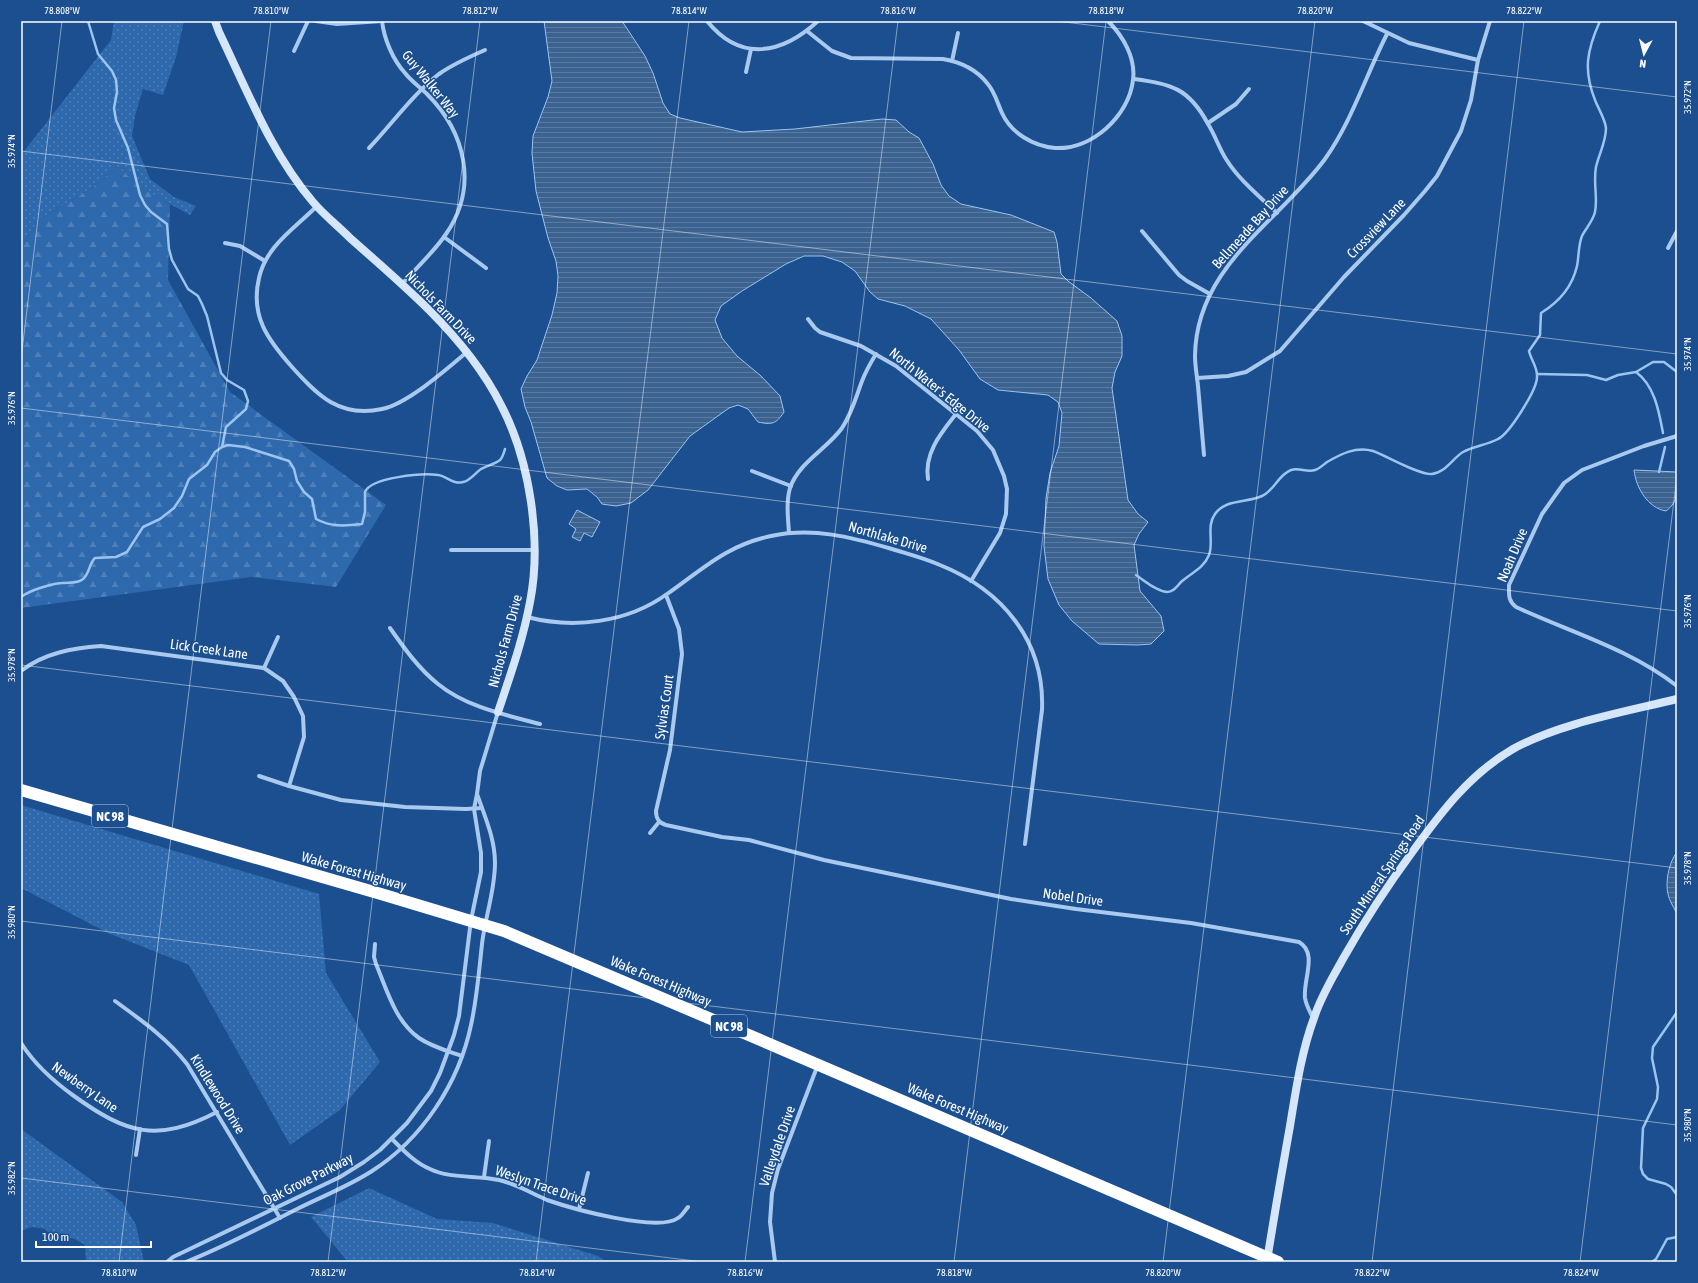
<svg xmlns="http://www.w3.org/2000/svg" width="1698" height="1283" font-family="'Asap Condensed',sans-serif">
  <style>
    .grass { fill: url(#grass-dots) }
    .forest { fill: url(#forest-firs) }
    .water { fill: url(#water-rules); stroke: #9cc4f0 }
    .lines { fill: none; stroke-linecap: round; stroke-linejoin: round }
    .stream { stroke: #9cc4f0; stroke-width: 2.5 }
    .street { stroke: #a9c9ee; stroke-width: 4 }
    .secondary { stroke: #d6e6fa; stroke-width: 8 }
    .highway { stroke: #fff; stroke-width: 12 }
    .ticks { fill: none; stroke: #fff; stroke-width: 1; stroke-opacity: 0.45 }
    .labels { text-anchor: middle; stroke-width: 3; stroke-linejoin: round; paint-order: stroke }
    .shield { fill: #1b4f8f; stroke: #bbcadd; stroke-width: 1 }
    .shield-label { font-size: 13px; font-weight: bold; fill: #fff }
    .street-label { font-size: 14px; fill: #fff; stroke: #1b4f8f }
    .neatline { fill: none; stroke: #fff; stroke-width: 1.5 }
    .ticks-label { font-size: 10px; text-anchor: middle; fill: #fff }
  </style>
  <defs>
    <pattern id="grass-dots" width="8" height="8" patternUnits="userSpaceOnUse"><rect width="8" height="8" fill="#2e69ad"/><path d="M2 2h.1M6 6h.1" fill="none" stroke="#4d80b9" stroke-width="1.8" stroke-linecap="round"/></pattern>
    <pattern id="forest-firs" width="22" height="20" patternUnits="userSpaceOnUse"><rect width="22" height="20" fill="#2e69ad"/><path d="M5 1l3.5 6h-7zM16 11l3.5 6h-7z" fill="#4d80b9"/></pattern>
    <pattern id="water-rules" width="6" height="5" patternUnits="userSpaceOnUse"><rect width="6" height="5" fill="#3c6290"/><path d="M0 2.5h6" fill="none" stroke="#597aa1"/></pattern>
  </defs>
  <rect width="100%" height="100%" fill="#1b4f8f"/>
  <g class="grass">
    <polygon points="114,21 184,21 176,57 163,95 143,89 135,116 132,136 150,179 174,197 196,206 190,215 150,193 117,167 91,189 40,219 21,246 21,155 111,40"/>
    <polygon points="21,805 319,894 326,973 380,1062 340,1110 290,1145 189,965 108,933 23,889 21,891"/>
    <polygon points="21,1129 122,1202 136,1225 144,1262 86,1262 85,1245 75,1239 49,1233 45,1229 32,1227 21,1231"/>
    <polygon points="369,1188 437,1219 493,1223 598,1256 607,1262 348,1262 311,1217"/>
  </g>
  <polygon class="forest" points="117,167 150,193 170,204 168,280 230,392 386,505 336,587 251,577 21,608 21,246 40,219 91,189"/>
  <g class="water">
    <path d="M 544,21 L 622,21 L 645,56 L 653,73 L 663,103 L 670,114 L 680,118 L 742,132 L 795,129 L 882,119 L 896,120 L 909,132 L 919,138 L 933,164 L 941,185 L 949,196 L 961,204 L 1011,215 L 1054,232 L 1057,242 L 1061,274 L 1068,281 L 1091,298 L 1117,321 L 1122,336 L 1122,356 L 1115,372 L 1112,388 L 1128,500 L 1138,514 L 1148,522 L 1139,534 L 1134,545 L 1140,591 L 1161,616 L 1164,631 L 1151,644 L 1138,645 L 1099,644 L 1072,621 L 1059,605 L 1048,579 L 1044,546 L 1046,498 L 1050,473 L 1059,446 L 1062,413 L 1058,402 L 1048,395 L 998,390 L 980,379 L 959,350 L 931,319 L 905,306 L 878,299 L 870,292 L 855,271 L 842,262 L 823,256 L 804,256 L 786,264 L 742,291 L 721,306 L 715,320 L 722,338 L 737,356 L 761,376 L 780,396 L 784,412 C 776,424 772,425 758,422 L 748,409 L 738,405 L 729,408 L 690,436 L 648,490 L 631,503 L 616,506 L 602,504 L 597,497 L 587,489 L 567,490 L 557,486 L 547,478 L 531,422 L 525,407 L 521,389 L 527,376 L 537,360 L 552,315 L 557,293 L 558,276 L 556,261 L 548,238 L 536,191 L 532,153 L 533,136 L 548,97 L 552,81 Z"/>
    <path d="M 1634,470 L 1677,472 C 1677,487 1680,501 1666,511 C 1648,508 1636,488 1634,470 Z"/>
    <polygon points="577,510 600,522 592,537 584,533 580,541 572,537 576,529 569,524"/>
    <path d="M 1677,852 L 1677,911 L 1676,912 C 1673,906 1669,900 1668,894 C 1665,882 1669,862 1677,852 Z"/>
  </g>
  <g class="lines">
    <g class="stream">
      <polyline points="88,21 98,54 112,71 116,80 117,92 114,108 116,120 128,148 140,195 145,205 151,212 167,224 169,249 172,260 188,289 198,296 202,304 207,316 221,373 227,380 244,390 248,401 246,409 226,427 222,447"/>
      <path d="M 1636,372 C 1655,386 1659,412 1663,433"/>
      <polyline points="1537,374 1587,375 1606,380 1618,375 1636,372 1653,362 1664,362 1677,372"/>
      <polyline points="1659,472 1665,447"/>
      <path d="M 1136,575 C 1145,581 1156,591 1167,592 C 1174,592 1177,586 1181,582 C 1191,573 1204,568 1209,555 C 1214,542 1206,526 1215,514 C 1225,499 1247,503 1262,496 C 1274,491 1278,475 1291,470 C 1299,467 1307,473 1315,470 C 1319,469 1323,465 1327,462 C 1341,454 1356,446 1373,451 C 1387,456 1419,475 1432,474 C 1445,473 1453,458 1463,452 C 1474,446 1487,445 1498,439 C 1509,434 1537,390 1537,377 C 1538,368 1531,360 1529,351 L 1540,335 L 1541,313 C 1559,302 1572,288 1577,266 C 1579,257 1578,246 1582,236 C 1586,228 1593,221 1595,212 C 1598,198 1593,182 1596,167 C 1599,154 1606,142 1606,128 C 1605,119 1598,108 1595,100 C 1583,70 1587,50 1600,21"/>
      <path d="M 21,597 C 30,590 51,584 62,583 C 70,582 77,584 83,579 C 90,573 89,563 95,558 L 116,557 L 127,552 L 143,527 L 160,519 L 174,508 L 182,496 L 189,479 L 207,465 L 215,452 L 222,447 L 228,445 L 245,447 L 289,461 L 294,469 L 297,481 L 304,492 L 312,499 L 316,519 C 331,527 345,526 362,524 L 365,512 L 365,492 C 371,477 423,473 438,475 C 447,476 453,485 463,482 C 470,481 475,473 481,469 C 486,466 495,464 500,460 C 503,457 504,452 505,449"/>
      <polyline points="1677,1012 1653,1047 1652,1058 1658,1087 1657,1099 1643,1128 1641,1168 1643,1174 1648,1179 1666,1184 1671,1187 1677,1195"/>
      <polyline points="1652,1262 1656,1259 1667,1239 1677,1237"/>
    </g>
    <g class="street">
      <polyline points="316,21 337,24 382,21"/>
      <path d="M 382,21 C 384,39 393,60 405,73 C 411,81 420,87 427,94 C 465,132 479,186 446,234 C 434,252 416,268 402,284"/>
      <path d="M 707,21 C 741,63 782,54 818,21"/>
      <polyline points="1363,21 1409,43 1478,60"/>
      <path d="M 807,31 L 832,51 L 851,58 L 943,59 C 960,62 976,69 987,83 C 995,92 997,102 1002,113 C 1011,133 1033,146 1055,148 C 1092,150 1129,116 1133,80 C 1136,58 1123,36 1108,21"/>
      <polyline points="294,51 308,21"/>
      <polyline points="952,61 958,33"/>
      <polyline points="746,72 751,49"/>
      <path d="M 1134,79 C 1171,84 1189,88 1208,124 C 1215,135 1219,148 1226,159 C 1239,180 1259,196 1277,213"/>
      <polyline points="1208,123 1236,104 1249,89"/>
      <path d="M 369,148 C 390,126 415,92 439,74 C 453,64 469,57 485,50"/>
      <path d="M 317,206 C 295,228 266,246 259,278 C 250,316 268,340 292,367 C 318,396 340,418 382,409 C 407,404 447,369 467,352"/>
      <polyline points="1142,231 1179,275 1187,281 1210,294"/>
      <polyline points="444,237 486,268"/>
      <polyline points="225,243 240,246 265,261"/>
      <polyline points="1668,248 1677,231"/>
      <polyline points="808,319 815,328 820,332 861,346 896,366 977,431 993,450 1004,476 1007,489 1006,514 1000,533 971,581"/>
      <polyline points="1197,378 1228,376 1246,372 1280,351 1344,277 1404,215 1425,191 1437,176 1461,131 1471,100 1478,60 1490,21"/>
      <path d="M 1677,436 L 1644,446 L 1582,470 L 1564,483 L 1542,514 L 1509,585 C 1509,595 1508,601 1516,607 C 1570,632 1630,649 1677,686"/>
      <path d="M 1204,455 C 1202,432 1200,409 1198,386 C 1197,376 1195,366 1195,356 C 1196,266 1278,223 1325,159 C 1352,121 1366,75 1387,34"/>
      <polyline points="752,471 791,486"/>
      <path d="M 928,479 C 924,453 941,433 956,414"/>
      <path d="M 789,533 C 788,518 786,502 790,488 C 799,462 827,449 842,428 C 852,413 856,397 862,381 C 866,371 871,362 876,354"/>
      <polyline points="451,550 534,550"/>
      <path d="M 666,595 L 679,629 L 682,654 L 670,750 L 656,811 C 656,819 659,823 666,825 L 722,837 L 749,840 L 824,860 L 1011,899 L 1076,909 L 1191,923 L 1299,942 C 1318,953 1303,979 1305,998 C 1306,1005 1310,1012 1313,1018"/>
      <path d="M 527,617 C 573,629 627,623 667,594 C 703,569 725,546 771,536 C 813,527 851,537 892,549 C 908,554 924,558 940,565 C 1002,590 1045,641 1042,710 L 1025,844"/>
      <path d="M 390,628 C 404,648 419,669 438,684 C 466,707 506,715 540,724"/>
      <polyline points="264,668 278,637"/>
      <path d="M 21,671 C 44,653 73,648 101,646 L 264,668 L 283,681 L 294,697 L 303,716 L 304,737 L 289,786"/>
      <polyline points="259,776 289,786 341,800 405,807 466,809 482,808"/>
      <polyline points="650,833 659,822"/>
      <path d="M 375,944 L 374,957 L 376,964 C 387,990 395,1021 419,1038 C 432,1047 448,1051 462,1056"/>
      <path d="M 115,1001 C 141,1020 167,1038 187,1064 L 280,1218"/>
      <path d="M 21,1043 C 35,1065 53,1081 74,1096 C 127,1134 157,1143 217,1112"/>
      <path d="M 392,1139 C 403,1150 415,1163 430,1169 C 450,1179 477,1175 499,1180 C 516,1184 531,1193 547,1200 C 570,1208 658,1233 678,1218 C 682,1216 685,1210 688,1207"/>
      <polyline points="136,1155 140,1129"/>
      <polyline points="484,1177 489,1141"/>
      <polyline points="579,1209 588,1173"/>
      <polyline points="167,1262 173,1257 340,1177 364,1162 380,1150 407,1123 431,1091 440,1073 454,1035 459,1016 471,920 481,872 481,853 474,809 477,794 480,771 498,712"/>
      <path d="M 186,1262 C 224,1247 262,1227 299,1208 C 323,1196 349,1186 372,1171 C 422,1139 459,1083 471,1025 C 477,998 479,971 482,944 C 485,917 495,891 495,863 C 495,839 485,817 477,794"/>
      <polyline points="775,1262 770,1222 772,1193 778,1169 817,1067"/>
    </g>
    <g class="secondary">
      <path d="M 215,21 L 219,32 C 247,90 271,153 313,202 C 324,215 338,226 350,238 C 377,262 404,285 429,310 C 457,338 483,369 501,405 C 530,460 542,541 530,602 C 523,640 510,676 498,712"/>
      <path d="M 1267,1261 C 1274,1216 1282,1171 1290,1126 C 1296,1090 1301,1053 1314,1018 C 1321,996 1333,977 1344,957 C 1365,920 1388,885 1413,851 C 1442,811 1470,774 1513,749 C 1560,723 1625,712 1677,699"/>
    </g>
    <polyline class="highway" points="21,790 381,894 504,931 751,1036 1278,1262"/>
  </g>
  <path class="ticks" d="M 1056,21 L 1677,97M 21,151 L 1677,354M 21,359 L 62,21M 21,408 L 1677,611M 21,665 L 1677,868M 21,921 L 1677,1125M 21,1178 L 703,1262M 119,1262 L 271,21M 328,1262 L 480,21M 536,1262 L 689,21M 745,1262 L 898,21M 954,1262 L 1106,21M 1163,1262 L 1315,21M 1372,1262 L 1524,21M 1580,1262 L 1677,476"/>
  <g class="labels">
    <g class="shield">
      <rect x="92" y="805" width="36" height="22" rx="3"/>
      <rect x="711" y="1015" width="36" height="22" rx="3"/>
    </g>
    <g class="shield-label">
      <text x="110" y="821">NC 98</text>
      <text x="729" y="1031">NC 98</text>
    </g>
    <g class="street-label">
      <text transform="translate(431 84) rotate(51)" y="5">Guy Walker Way</text>
      <text transform="translate(1250 227) rotate(-48)" y="5">Bellmeade Bay Drive</text>
      <text transform="translate(1376 228) rotate(-46)" y="5">Crossview Lane</text>
      <text transform="translate(441 307) rotate(46)" y="5">Nichols Farm Drive</text>
      <text transform="translate(940 390) rotate(39)" y="5">North Water's Edge Drive</text>
      <text transform="translate(888 537) rotate(16)" y="5">Northlake Drive</text>
      <text transform="translate(1512 555) rotate(-67)" y="5">Noah Drive</text>
      <text transform="translate(505 641) rotate(-75)" y="5">Nichols Farm Drive</text>
      <text transform="translate(209 649) rotate(8)" y="5">Lick Creek Lane</text>
      <text transform="translate(664 707) rotate(-82)" y="5">Sylvias Court</text>
      <text transform="translate(354 871) rotate(16)" y="5">Wake Forest Highway</text>
      <text transform="translate(1382 875) rotate(-56)" y="5">South Mineral Springs Road</text>
      <text transform="translate(1073 897) rotate(8)" y="5">Nobel Drive</text>
      <text transform="translate(661 981) rotate(23)" y="5">Wake Forest Highway</text>
      <text transform="translate(85 1087) rotate(35)" y="5">Newberry Lane</text>
      <text transform="translate(218 1094) rotate(58)" y="5">Kindlewood Drive</text>
      <text transform="translate(958 1108) rotate(23)" y="5">Wake Forest Highway</text>
      <text transform="translate(777 1146) rotate(-71)" y="5">Valleydale Drive</text>
      <text transform="translate(308 1179) rotate(-27)" y="5">Oak Grove Parkway</text>
      <text transform="translate(541 1185) rotate(19)" y="5">Weslyn Trace Drive</text>
    </g>
  </g>
  <rect width="1698" height="1283" fill="none" stroke="#1b4f8f" stroke-width="44"/>
  <g transform="translate(1644 54) rotate(187)" stroke="#1b4f8f" stroke-width="3" paint-order="stroke">
  <path d="M0-3L7 15L0 10L-7 15Z" fill="#ffffff"/>
  <text y="-6" font-size="11" font-weight="bold" text-anchor="middle" fill="#ffffff">N</text>
  </g>
  <path d="M36 1241v6h115v-6" fill="none" stroke="#ffffff" stroke-width="2"/>
  <text x="42" y="1241" font-size="12" fill="#ffffff" stroke="#1b4f8f" stroke-width="3" paint-order="stroke">100 m</text>
  <rect x="22" y="22" width="1654" height="1239" class="neatline"/>
  <g class="ticks-label">
    <text x="62" y="14">78.808°W</text>
    <text x="271" y="14">78.810°W</text>
    <text x="480" y="14">78.812°W</text>
    <text x="689" y="14">78.814°W</text>
    <text x="898" y="14">78.816°W</text>
    <text x="1106" y="14">78.818°W</text>
    <text x="1315" y="14">78.820°W</text>
    <text x="1524" y="14">78.822°W</text>
    <text transform="translate(1687 97) rotate(-90)" y="4">35.972°N</text>
    <text transform="translate(11 151) rotate(-90)" y="4">35.974°N</text>
    <text transform="translate(1687 354) rotate(-90)" y="4">35.974°N</text>
    <text transform="translate(11 408) rotate(-90)" y="4">35.976°N</text>
    <text transform="translate(1687 611) rotate(-90)" y="4">35.976°N</text>
    <text transform="translate(11 665) rotate(-90)" y="4">35.978°N</text>
    <text transform="translate(1687 868) rotate(-90)" y="4">35.978°N</text>
    <text transform="translate(11 922) rotate(-90)" y="4">35.980°N</text>
    <text transform="translate(1687 1125) rotate(-90)" y="4">35.980°N</text>
    <text transform="translate(11 1178) rotate(-90)" y="4">35.982°N</text>
    <text x="119" y="1276">78.810°W</text>
    <text x="328" y="1276">78.812°W</text>
    <text x="537" y="1276">78.814°W</text>
    <text x="745" y="1276">78.816°W</text>
    <text x="954" y="1276">78.818°W</text>
    <text x="1163" y="1276">78.820°W</text>
    <text x="1372" y="1276">78.822°W</text>
    <text x="1581" y="1276">78.824°W</text>
  </g>
</svg>
